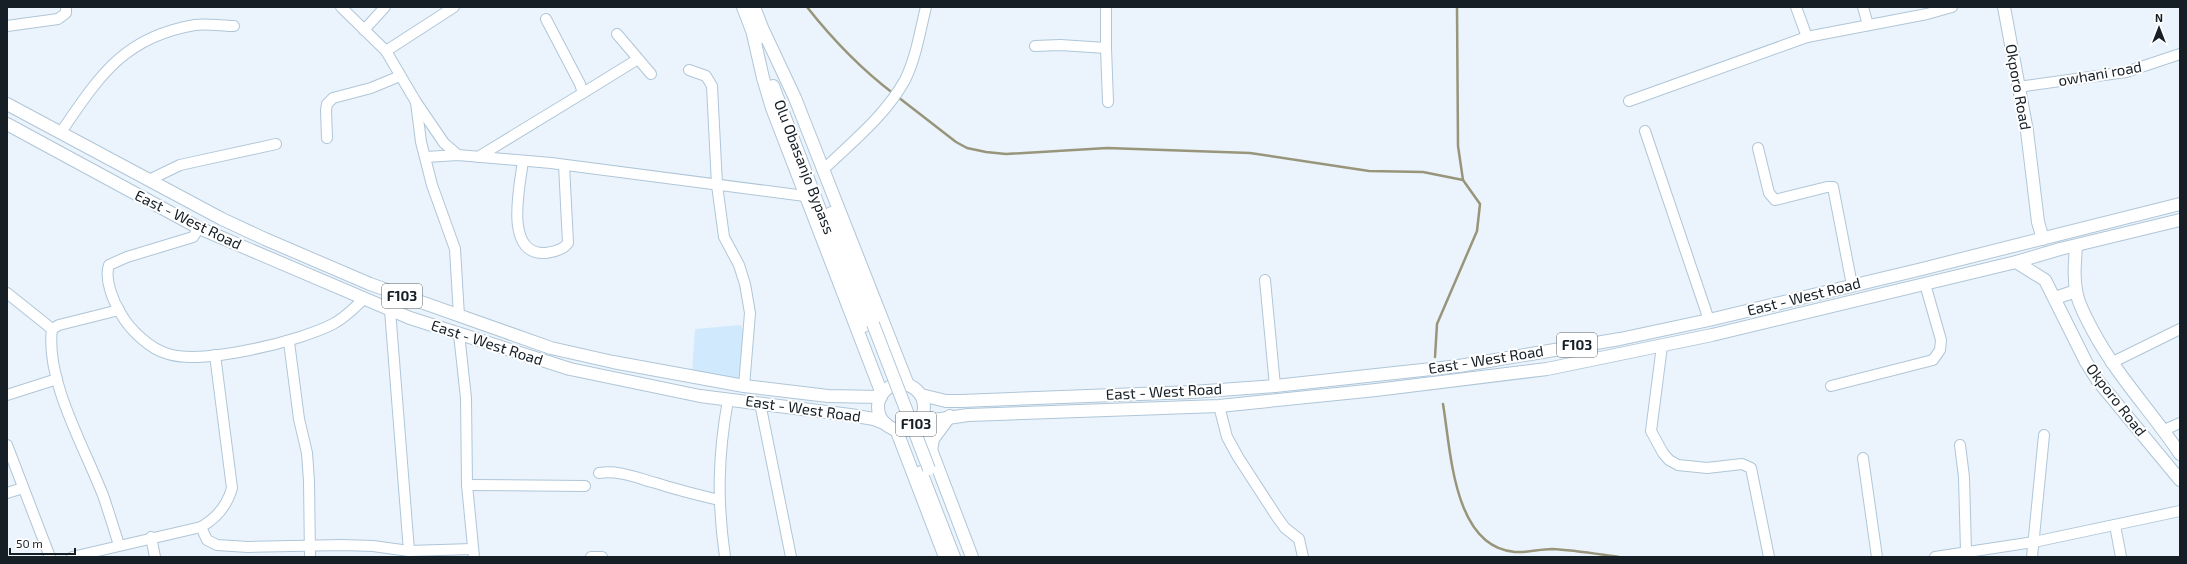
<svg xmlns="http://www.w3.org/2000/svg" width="2187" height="564" font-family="'Exo 2',sans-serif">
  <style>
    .built { fill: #d1e9fd }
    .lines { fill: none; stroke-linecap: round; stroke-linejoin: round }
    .stream { stroke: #98957a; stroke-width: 2.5 }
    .minor-casing { stroke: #afc6d8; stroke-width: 12 }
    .major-casing { stroke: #afc6d8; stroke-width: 14 }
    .minor { stroke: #fff; stroke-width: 10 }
    .major { stroke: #fff; stroke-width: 12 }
    .major-bridge-casing { stroke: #afc6d8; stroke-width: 14; stroke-linecap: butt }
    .major-bridge { stroke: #fff; stroke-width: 12 }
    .labels { text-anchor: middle; stroke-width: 4; stroke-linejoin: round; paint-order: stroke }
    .shield { fill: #fff; stroke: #5c6267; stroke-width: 1 }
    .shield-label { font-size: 14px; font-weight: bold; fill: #161f26 }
    .street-label { font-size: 15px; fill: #161f26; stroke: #fff }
  </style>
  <rect width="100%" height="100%" fill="#ebf4fc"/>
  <polygon class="built" points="741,325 745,336 742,380 692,373 695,329"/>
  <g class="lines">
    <g class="stream">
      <path d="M 807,7 C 833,40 861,69 894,94"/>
      <polyline points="1457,7 1458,146 1463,180"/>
      <polyline points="898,97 956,142 967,148 986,152 1006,154 1107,148 1250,153 1369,171 1423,172 1463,180 1480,204 1477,231 1437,324 1435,357"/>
      <path d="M 1443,404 C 1451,451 1453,547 1515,552 C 1527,553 1540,549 1552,549 C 1574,550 1597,554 1619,557"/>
    </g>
    <g class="minor-casing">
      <g id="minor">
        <polyline points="341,7 386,51 416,102 444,143 458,155"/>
        <polyline points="1796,7 1807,37"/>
        <polyline points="1863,7 1868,25"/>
        <polyline points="7,26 58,19 66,13 66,7"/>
        <polyline points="364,30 385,7"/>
        <polyline points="617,34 651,74"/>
        <polyline points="1035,46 1060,45 1106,48 1106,7"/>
        <polyline points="1106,48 1108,102"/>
        <polyline points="386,51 454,7"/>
        <polyline points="689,70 706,76 712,86 717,185 724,237 739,265 745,284 750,313 744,386"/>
        <polyline points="2018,87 2126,72 2180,54"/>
        <polyline points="583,93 638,59"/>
        <polyline points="1629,101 1807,37 1927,14 1952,7"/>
        <polyline points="416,102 421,142 432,185 455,249 459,316"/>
        <polyline points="1645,131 1709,320"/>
        <path d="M 61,132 C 99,77 123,37 195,25 C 207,23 222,26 234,26"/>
        <polyline points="327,138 326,110 327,104 333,98 371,88 400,76"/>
        <polyline points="1758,148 1769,193 1775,200 1827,187 1833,187 1852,285"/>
        <polyline points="426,157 458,155 551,163 805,196"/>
        <polyline points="478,157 583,93 580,84 546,19"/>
        <path d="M 523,161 C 520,185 503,256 546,253 C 553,252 564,249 568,243 L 564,165"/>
        <path d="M 823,170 C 852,142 885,116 905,80 C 916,58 920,31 926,7"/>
        <polyline points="149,180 180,165 276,144"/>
        <path d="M 199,228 L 193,237 L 127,257 L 109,265 C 104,279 113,301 121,314 C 130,330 150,349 168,354 C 204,365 300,341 333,324 C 345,318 355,307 364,299"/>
        <polyline points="1265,280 1275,386"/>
        <polyline points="7,293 52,329"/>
        <path d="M 119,310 L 59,325 L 52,329 C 45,381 86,450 104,498 C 109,513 114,529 119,545"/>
        <polyline points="390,310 409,551"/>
        <polyline points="459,334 466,398 467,485 474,557"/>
        <polyline points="289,342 299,419 307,453 309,481 310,557"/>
        <polyline points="1662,346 1651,431 1663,453 1669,460 1678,465 1707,468 1742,464 1751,468 1769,557"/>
        <polyline points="2111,363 2180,329"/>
        <polyline points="1831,386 1933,360 1940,350 1941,340 1925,284"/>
        <polyline points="7,395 57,379"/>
        <polyline points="760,403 791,557"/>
        <polyline points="1219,406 1227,437 1238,457 1277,517 1285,528 1299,539 1303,557"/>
        <polyline points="2164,430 2180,423"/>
        <polyline points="7,445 50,557"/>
        <polyline points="1960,445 1964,477 1966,551"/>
        <polyline points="1863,458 1877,557"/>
        <path d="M 599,473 C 619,470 637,478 656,483 C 677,490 698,495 719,500"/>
        <polyline points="467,485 585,486"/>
        <polyline points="7,493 23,488"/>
        <polyline points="2115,525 2121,557"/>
        <polyline points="201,527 207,540 217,545 248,547 342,545 373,546 409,551 472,549"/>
        <polyline points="151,537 155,557"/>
        <path d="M 72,557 L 201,527 C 217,518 227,506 232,488 L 215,355"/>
        <polyline points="591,557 602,557"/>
        <path d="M 725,557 C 717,501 718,455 728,400"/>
        <polyline points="1935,557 2034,542 2180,511"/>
        <polyline points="2032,557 2044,435"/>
      </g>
    </g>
    <g class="major-casing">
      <g id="major">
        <polyline points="743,7 756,41"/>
        <polyline points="754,7 766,38"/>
        <polyline points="2004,7 2027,131 2038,222 2043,239"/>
        <polyline points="764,32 795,98 908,385"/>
        <polyline points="753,34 763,78 772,108 882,394"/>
        <polyline points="773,86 864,326"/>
        <polyline points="7,104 222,219 265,239 370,284 551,348 613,362 744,386 828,396 881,397"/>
        <polyline points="7,124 199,228 410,318 570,369 700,396 850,415 874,419 886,424"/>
        <polyline points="831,213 873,324"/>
        <path d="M 2076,246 C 2075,263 2073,278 2077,295 C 2080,307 2087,320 2093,331 C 2117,376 2152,412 2180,454"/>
        <polyline points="2016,262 2045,280 2086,362 2098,381 2180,480"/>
        <polyline points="2055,298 2076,291"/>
        <circle cx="901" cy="407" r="23"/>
        <polyline points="921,395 946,401 961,401 1192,392 1275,386 1459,366 1620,339 1709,320 1922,269 2180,204"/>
        <polyline points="921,418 934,420 968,415 1219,406 1376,390 1547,369 1712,335 2016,262 2060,249 2180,220"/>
        <polyline points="920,421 972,557"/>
        <polyline points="896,429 945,557"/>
        <polyline points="931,451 933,439 950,416"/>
        <polyline points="921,472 954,557"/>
      </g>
    </g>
    <use href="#minor" class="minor"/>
    <use href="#major" class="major"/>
    <g class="major-bridge-casing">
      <polyline id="major-bridge" points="873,324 929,469"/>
    </g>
    <use href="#major-bridge" class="major-bridge"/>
  </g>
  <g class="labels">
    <g class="shield">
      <rect x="382" y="284" width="40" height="24" rx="3"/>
      <rect x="1557" y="333" width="40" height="24" rx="3"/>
      <rect x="896" y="412" width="40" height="24" rx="3"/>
    </g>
    <g class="shield-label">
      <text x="402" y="301">F103</text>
      <text x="1577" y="350">F103</text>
      <text x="916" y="429">F103</text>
    </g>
    <g class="street-label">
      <text transform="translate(2100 74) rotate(-10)" y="5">owhani road</text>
      <text transform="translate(2018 87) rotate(80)" y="5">Okporo Road</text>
      <text transform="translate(804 167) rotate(69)" y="5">Olu Obasanjo Bypass</text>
      <text transform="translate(188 220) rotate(26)" y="5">East - West Road</text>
      <text transform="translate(1804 297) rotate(-14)" y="5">East - West Road</text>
      <text transform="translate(487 343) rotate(18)" y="5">East - West Road</text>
      <text transform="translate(1486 360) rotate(-9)" y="5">East - West Road</text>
      <text transform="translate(1164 392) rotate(-3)" y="5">East - West Road</text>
      <text transform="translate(2116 400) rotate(52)" y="5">Okporo Road</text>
      <text transform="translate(803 409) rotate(8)" y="5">East - West Road</text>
    </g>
  </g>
  <rect width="2187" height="564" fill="none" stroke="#161f26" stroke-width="16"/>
  <g transform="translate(2159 28)" stroke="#ffffff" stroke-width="3" paint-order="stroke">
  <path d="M0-3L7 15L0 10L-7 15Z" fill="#161f26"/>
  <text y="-6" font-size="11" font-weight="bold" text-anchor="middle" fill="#161f26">N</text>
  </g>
  <path d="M10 548v6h65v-6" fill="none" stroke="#161f26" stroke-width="2"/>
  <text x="16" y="548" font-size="12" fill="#161f26" stroke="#ffffff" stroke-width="3" paint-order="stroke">50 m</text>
</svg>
